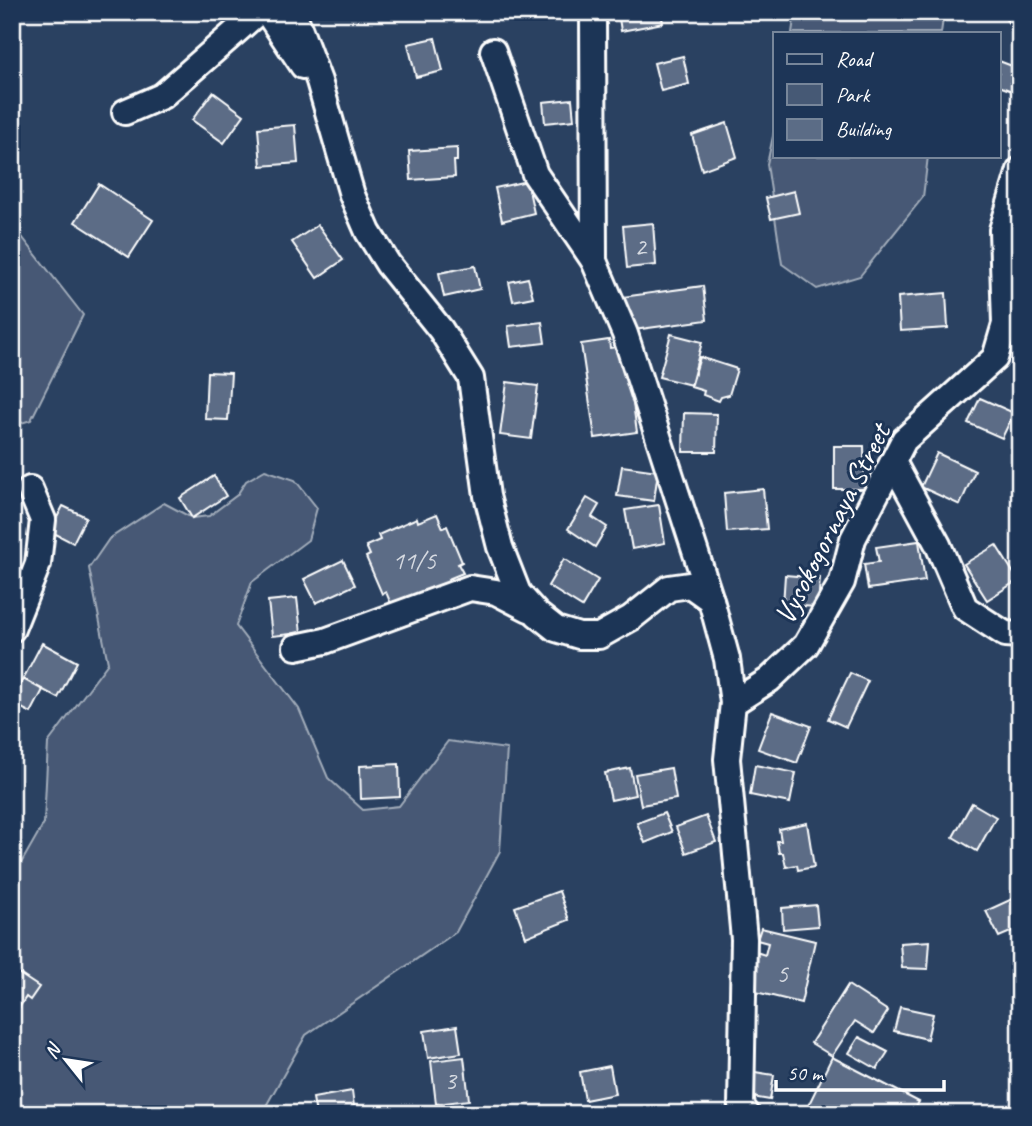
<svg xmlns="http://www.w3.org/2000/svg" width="1032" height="1126" font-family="Caveat,sans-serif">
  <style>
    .green { fill: #465975; stroke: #a2acba; stroke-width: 2 }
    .building { fill: #5b6c86; stroke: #fff; stroke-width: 2 }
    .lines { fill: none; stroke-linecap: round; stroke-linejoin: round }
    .minor-casing { stroke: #fff; stroke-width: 30 }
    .minor { stroke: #1d3557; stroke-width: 24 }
    .labels { text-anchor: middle; stroke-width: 6; stroke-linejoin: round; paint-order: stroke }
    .number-label { font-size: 26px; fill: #d6dae1 }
    .street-label { font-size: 30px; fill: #fff; stroke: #1d3557 }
  </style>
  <rect width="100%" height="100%" fill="#2a4161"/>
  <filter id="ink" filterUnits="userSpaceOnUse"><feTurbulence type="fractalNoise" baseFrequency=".0143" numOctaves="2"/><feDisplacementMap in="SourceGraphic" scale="14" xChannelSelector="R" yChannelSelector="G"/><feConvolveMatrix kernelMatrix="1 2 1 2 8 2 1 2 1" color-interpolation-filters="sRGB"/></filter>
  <g filter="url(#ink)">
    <g class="green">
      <polygon points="795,12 944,12 941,33 792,33"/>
      <polygon points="775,127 775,156 928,156 923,197 860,276 817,289 782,264 767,164"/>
      <polygon points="12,224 83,315 31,420 12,426"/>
      <polygon points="265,470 295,480 317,508 308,540 252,582 236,626 299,709 328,778 363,810 399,806 448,741 507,749 500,851 456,932 306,1035 266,1106 271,1114 12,1114 12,879 44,823 48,743 108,663 89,568 109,539 164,503 192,518 209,516 237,495 246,481"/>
    </g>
    <g class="building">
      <polygon points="143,12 173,12 172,20 143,15"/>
      <polygon points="618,12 661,12 663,23 621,31"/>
      <polygon points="1000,12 1020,12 1020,21 1012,27"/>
      <polygon points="435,38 443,71 416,77 408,44"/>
      <polygon points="683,56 689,84 661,91 654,63"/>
      <polygon points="999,61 1020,69 1020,94 999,86"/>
      <polygon points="213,92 244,115 224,143 192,120"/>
      <polygon points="572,99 574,120 545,123 543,102"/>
      <polygon points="727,123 737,157 702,170 692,135"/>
      <polygon points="295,125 298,163 261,166 258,128"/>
      <polygon points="457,148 457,161 454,161 455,177 411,180 409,151"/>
      <polygon points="527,181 534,213 502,221 495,188"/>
      <polygon points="99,184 153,220 129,257 75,222"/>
      <polygon points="794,191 799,213 771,219 766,198"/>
      <polygon points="653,223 656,265 627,268 623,226"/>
      <polygon points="318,225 343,260 317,278 292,242"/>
      <polygon points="475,266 480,289 444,297 439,273"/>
      <polygon points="528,278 533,297 513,301 509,282"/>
      <polygon points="703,286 707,320 626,331 622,297"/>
      <polygon points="946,293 948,328 900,331 898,297"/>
      <polygon points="542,322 545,343 511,347 508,326"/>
      <polygon points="671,334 702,342 691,385 659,377"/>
      <polygon points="609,340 610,348 625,346 637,432 595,438 581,344"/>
      <polygon points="700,357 737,369 729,395 721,397 719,401 703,395 704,391 691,387"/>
      <polygon points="207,372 231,373 228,420 205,419"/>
      <polygon points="507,382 538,386 531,439 500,435"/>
      <polygon points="980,398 1014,413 1002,438 968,423"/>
      <polygon points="684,413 717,414 716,452 683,452"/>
      <polygon points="834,446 864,446 865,489 834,489"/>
      <polygon points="937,453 975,471 960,505 921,487"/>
      <polygon points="622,466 658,471 654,501 617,496"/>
      <polygon points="214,476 226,496 192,518 180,498"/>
      <polygon points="763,489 767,529 727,532 724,493"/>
      <polygon points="587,498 599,505 592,517 607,527 595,547 568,529"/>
      <polygon points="659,505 665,543 632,549 625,510"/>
      <polygon points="63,506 86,517 73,543 50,531"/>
      <polygon points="437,514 443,528 447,526 462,562 458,564 463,573 448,579 450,584 410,601 408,596 391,604 386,592 382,594 366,557 370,555 366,546 380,540 378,535 417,518 418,522"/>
      <polygon points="919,541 925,581 868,589 864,564 879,562 876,547"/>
      <polygon points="996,545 1018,580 987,600 964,564"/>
      <polygon points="564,559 598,580 582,607 548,586"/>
      <polygon points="343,560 355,585 316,603 304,579"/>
      <polygon points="785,575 820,578 818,607 783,605"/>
      <polygon points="297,598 301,633 272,636 268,601"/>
      <polygon points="42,643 77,662 58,698 23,679"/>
      <polygon points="850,673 868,681 846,727 828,719"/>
      <polygon points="23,679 43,690 31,713 12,703 12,698"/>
      <polygon points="772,712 811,726 797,763 758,749"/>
      <polygon points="399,764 400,797 361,799 360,766"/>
      <polygon points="755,765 796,773 790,803 750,795"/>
      <polygon points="630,768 635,795 611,800 605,773"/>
      <polygon points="671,768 676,799 641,805 635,774"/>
      <polygon points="972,803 996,817 977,851 953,837"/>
      <polygon points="664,813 672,832 645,843 637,823"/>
      <polygon points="706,816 716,842 686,853 676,827"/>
      <polygon points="807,823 814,867 798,870 797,865 786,867 783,853 779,853 777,841 781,841 779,829"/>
      <polygon points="559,891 569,920 526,937 515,907"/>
      <polygon points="1012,899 1020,915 1020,928 999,937 986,911"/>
      <polygon points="816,905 818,926 783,929 782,908"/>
      <polygon points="761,928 815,941 801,1003 756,992 756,952 765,955 768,943 757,940"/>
      <polygon points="930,941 928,969 902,968 900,943"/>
      <polygon points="12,969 39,987 30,1000 26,997 15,1014 12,1012"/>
      <polygon points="848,985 888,1011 874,1033 855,1021 832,1056 811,1043"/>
      <polygon points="900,1007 933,1014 927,1039 894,1031"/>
      <polygon points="457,1026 461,1053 428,1058 424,1031"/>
      <polygon points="859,1037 888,1052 877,1069 849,1053"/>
      <polygon points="464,1057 469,1100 436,1104 431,1061"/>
      <polygon points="832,1057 919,1102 912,1114 804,1114"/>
      <polygon points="610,1066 615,1094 585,1100 580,1072"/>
      <polygon points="755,1072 774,1075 770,1100 752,1097"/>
      <polygon points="352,1091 355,1114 316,1114 313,1098"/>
      <polygon points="531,1108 532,1114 497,1114"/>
    </g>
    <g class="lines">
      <g class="minor-casing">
        <g id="minor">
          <polyline points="267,12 303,66"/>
          <polyline points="293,12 319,81 352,195 368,232 388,264 441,330 471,378 487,496 500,547 518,593 537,614 556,629 579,636 599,636 631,618 669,588 690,585 711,600 727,659 733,703 727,759 744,939 741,1106 747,1114"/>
          <polyline points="593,12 594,261 625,334 711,600"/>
          <polyline points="493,51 535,174 594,261"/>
          <polyline points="125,112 162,96 258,12"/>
          <polyline points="893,462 938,545 965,608 1005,634 1020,635"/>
          <polyline points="12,629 38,564 43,520 30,489"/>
          <polyline points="296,647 325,641 470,588 496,592 529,609"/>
          <polyline points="733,703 769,680 806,645 842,582 853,539 904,440 995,358 1005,324 1002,230 1020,170"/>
        </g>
      </g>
      <use href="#minor" class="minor"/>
    </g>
  </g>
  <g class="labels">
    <g class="number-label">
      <text x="640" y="255">2</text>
      <text x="414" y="569">11/5</text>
      <text x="782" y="982">5</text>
      <text x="450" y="1089">3</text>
    </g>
    <g class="street-label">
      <text transform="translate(832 524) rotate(-63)" y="10">Vysokogornaya Street</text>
    </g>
  </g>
  <rect width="1032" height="1126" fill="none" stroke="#1d3557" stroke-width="42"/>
  <rect x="21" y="21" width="990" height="1084" fill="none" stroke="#fff" stroke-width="2.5" filter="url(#ink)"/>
  <rect x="773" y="32" width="228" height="126" fill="#1d3557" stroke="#77869a" stroke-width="2"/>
  <rect x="787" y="54" width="35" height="10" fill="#1d3557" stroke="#77869a" stroke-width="2"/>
  <text x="836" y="66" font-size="21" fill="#ffffff">Road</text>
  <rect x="787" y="84" width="35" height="21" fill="#465975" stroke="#77869a" stroke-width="2"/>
  <text x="836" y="102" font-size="21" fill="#ffffff">Park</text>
  <rect x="787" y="119" width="35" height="21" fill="#5b6c86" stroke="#77869a" stroke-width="2"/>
  <text x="836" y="136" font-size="21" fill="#ffffff">Building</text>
  <g transform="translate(66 1060) rotate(300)" stroke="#1d3557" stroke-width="5" paint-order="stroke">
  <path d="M0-5L12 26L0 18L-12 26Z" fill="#ffffff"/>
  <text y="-10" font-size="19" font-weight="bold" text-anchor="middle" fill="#ffffff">N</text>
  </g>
  <path d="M776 1080v10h168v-10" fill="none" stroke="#ffffff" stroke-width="3.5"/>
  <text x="787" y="1080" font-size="21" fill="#ffffff" stroke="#1d3557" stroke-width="5" paint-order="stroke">50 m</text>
</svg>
